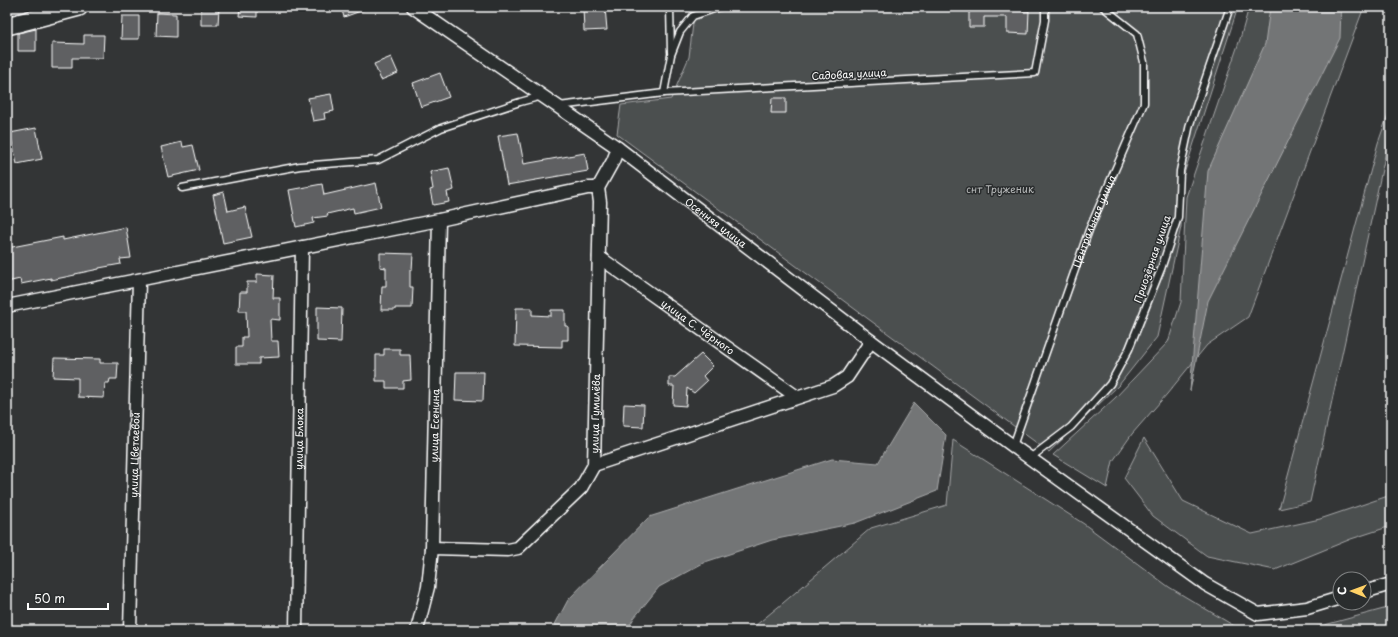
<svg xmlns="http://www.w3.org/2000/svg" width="1398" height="637" font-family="'Playpen Sans',sans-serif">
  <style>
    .green { fill: #4c4f50; stroke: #a6a7a8 }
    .water { fill: #737576; stroke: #abacad }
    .building { fill: #5f6162; stroke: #fff }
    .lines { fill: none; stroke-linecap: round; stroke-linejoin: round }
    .lane-casing { stroke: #fff; stroke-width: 9 }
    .street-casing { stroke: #fff; stroke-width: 15 }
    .secondary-casing { stroke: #fff; stroke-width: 20 }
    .lane { stroke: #2a2d2e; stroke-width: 6 }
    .street { stroke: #2a2d2e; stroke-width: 12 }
    .secondary { stroke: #2a2d2e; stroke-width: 17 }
    .labels { text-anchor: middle; stroke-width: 3; stroke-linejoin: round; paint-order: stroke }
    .street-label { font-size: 10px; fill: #fff; stroke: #2a2d2e }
    .park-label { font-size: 10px; fill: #b7b9b9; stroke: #2a2d2e }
  </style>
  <rect width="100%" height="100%" fill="#333536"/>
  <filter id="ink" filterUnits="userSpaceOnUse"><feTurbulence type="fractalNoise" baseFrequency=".025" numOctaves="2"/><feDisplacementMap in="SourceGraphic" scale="8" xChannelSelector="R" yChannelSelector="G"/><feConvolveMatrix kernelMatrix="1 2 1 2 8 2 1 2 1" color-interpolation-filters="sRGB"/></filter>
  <g filter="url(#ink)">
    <g class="green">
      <polygon points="695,7 1238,7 1183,177 1181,227 1157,337 1119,385 1049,452 617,134 621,105 671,99 689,57"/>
      <polygon points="1249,7 1364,7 1248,317 1207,345 1167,394 1132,434 1113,461 1107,488 1053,455 1115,398 1168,342 1181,302 1186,197 1240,39"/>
      <polygon points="1391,106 1391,135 1388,142 1310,502 1279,509 1378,143"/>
      <polygon points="1144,438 1183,501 1252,534 1320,519 1391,495 1391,526 1351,539 1275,570 1207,556 1153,516 1124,478"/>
      <polygon points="953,440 1084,524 1169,587 1241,630 750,630 783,603 871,528 947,505"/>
      <polygon points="1391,607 1391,630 1306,630"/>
    </g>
    <g class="water">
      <polygon points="1270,7 1341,7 1340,38 1208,301 1190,391 1208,171 1265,44"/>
      <polygon points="914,403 946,435 937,491 855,523 772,540 705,562 659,587 634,618 627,630 552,630 568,600 649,517 832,459 878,463"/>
    </g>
    <g class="building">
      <polygon points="201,7 219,7 218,25 201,25"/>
      <polygon points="240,7 257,7 257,17 239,16"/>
      <polygon points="341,7 369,7 369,8 344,17"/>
      <polygon points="583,7 605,7 607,30 584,31"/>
      <polygon points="969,7 1023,7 1023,11 1029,11 1028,34 1007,33 1007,17 984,17 984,27 969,27"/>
      <polygon points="157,13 176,14 176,37 156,36"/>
      <polygon points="122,16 139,16 139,39 121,39"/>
      <polygon points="36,29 36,51 18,51 18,33"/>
      <polygon points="84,35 104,35 103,58 72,58 72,68 52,68 52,43 84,44"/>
      <polygon points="391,57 398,73 381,80 374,64"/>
      <polygon points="440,73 449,97 421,107 413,83"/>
      <polygon points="331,94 334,111 324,113 325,119 313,121 308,98"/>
      <polygon points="772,98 786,98 786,113 771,113"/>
      <polygon points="36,128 42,159 17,164 10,133"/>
      <polygon points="518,133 524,164 585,153 588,171 507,185 498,136"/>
      <polygon points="182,142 183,147 193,145 199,170 168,177 161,147"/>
      <polygon points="449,168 454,190 447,192 449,202 433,205 430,190 433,189 430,172"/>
      <polygon points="376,183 381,207 354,213 353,208 327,214 328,216 313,218 314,223 296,227 289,190 322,184 324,195"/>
      <polygon points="224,192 228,211 245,207 252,237 223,243 213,195"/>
      <polygon points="126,227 131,258 120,259 121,264 99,268 99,269 75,274 75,275 51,280 51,278 21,284 20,279 7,282 7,248 63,237 63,240"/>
      <polygon points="380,253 413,254 412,270 410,270 410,287 413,287 412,308 395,308 395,310 381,310 382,286 386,286 386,268 380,267"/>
      <polygon points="257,274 274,275 273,298 280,298 280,320 270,319 271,341 278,341 279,357 259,358 259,364 236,364 236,347 242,347 242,337 247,337 246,311 239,311 240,292 247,292 247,282 257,282"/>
      <polygon points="317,307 342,308 341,342 317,341"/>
      <polygon points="516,308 532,308 532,315 551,316 551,310 565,310 565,326 568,326 568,340 562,340 562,347 515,346"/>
      <polygon points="384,349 400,349 400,355 410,355 411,380 403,381 403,388 386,388 386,381 376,381 376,355 384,355"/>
      <polygon points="701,354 713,366 703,376 707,381 694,393 687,388 686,406 673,405 674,386 669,386 669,377 675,377"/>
      <polygon points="54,358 100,359 100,363 118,363 117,379 110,379 109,383 105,383 104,398 78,397 78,378 53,377"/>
      <polygon points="456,372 484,372 483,401 455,400"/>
      <polygon points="624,404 644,405 643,427 623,426"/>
    </g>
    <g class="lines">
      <g class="lane-casing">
        <g id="lane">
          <polyline points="670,7 671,52"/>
          <polyline points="664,93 671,55 680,32 693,16 720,7"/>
          <polyline points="559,106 664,93 1035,73 1045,20 1045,7"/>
          <polyline points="182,188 300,166 378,160 441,128 520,102 542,96"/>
          <path id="s1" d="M 1013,446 L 1089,230 L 1144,103 L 1144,62 L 1137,34 L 1103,7"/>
          <polyline points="1030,458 1071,427 1110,384 1129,349 1161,269 1178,217 1180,171 1190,124 1230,7"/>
        </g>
      </g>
      <g class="street-casing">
        <g id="street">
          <path id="s2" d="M 413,7 L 618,148 L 871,341 L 1013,446 L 1205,584 L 1258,614 L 1307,608 L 1340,598"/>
          <polyline points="598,188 613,161 618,148"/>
          <path id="s3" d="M 599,257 L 797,397"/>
          <polyline points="7,306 439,220 588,188 598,188"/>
          <polyline points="594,465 833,386 847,377 871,341"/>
          <path id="s4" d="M 432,548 L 508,550 L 518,548 L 581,488 L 594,465 L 600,202 L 598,188"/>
          <polyline points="1364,592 1391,584"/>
          <path id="s5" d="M 130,630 L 139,280"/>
          <path id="s6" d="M 296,630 L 302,247"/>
          <path id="s7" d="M 417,630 L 428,587 L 432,548 L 439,220"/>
        </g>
      </g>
      <g class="secondary-casing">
        <polyline id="secondary" points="7,26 79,7"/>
      </g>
      <use href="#lane" class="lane"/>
      <use href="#street" class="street"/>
      <use href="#secondary" class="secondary"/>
    </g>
  </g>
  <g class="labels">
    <g class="street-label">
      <text transform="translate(849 74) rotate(-3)" y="4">Садовая улица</text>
      <text dy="4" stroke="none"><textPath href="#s2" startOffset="372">Осенняя улица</textPath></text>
      <text dy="4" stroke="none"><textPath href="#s1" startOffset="239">Центральная улица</textPath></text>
      <text transform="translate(1152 259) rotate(-71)" y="4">Приозёрная улица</text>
      <text dy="4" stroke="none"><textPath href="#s3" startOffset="121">улица С. Чёрного</textPath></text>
      <text dy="4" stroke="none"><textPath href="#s4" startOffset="251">улица Гумилёва</textPath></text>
      <text dy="4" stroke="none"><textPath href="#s7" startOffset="206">улица Есенина</textPath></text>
      <text dy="4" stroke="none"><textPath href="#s6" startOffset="191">улица Блока</textPath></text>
      <text dy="4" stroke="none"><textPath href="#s5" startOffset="175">улица Цветаевой</textPath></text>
    </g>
    <g class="park-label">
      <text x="1000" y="193">снт Труженик</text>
    </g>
  </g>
  <rect width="1398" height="637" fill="none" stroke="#2a2d2e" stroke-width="24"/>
  <rect x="12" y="12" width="1374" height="613" fill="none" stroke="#fff" stroke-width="1.5" filter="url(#ink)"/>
  <g transform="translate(1352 591) rotate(271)"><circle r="19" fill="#2a2d2e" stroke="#7f8182"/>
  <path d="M0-3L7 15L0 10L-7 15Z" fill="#ffd166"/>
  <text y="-6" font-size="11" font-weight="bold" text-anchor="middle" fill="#ffffff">С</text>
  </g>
  <path d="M28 603v6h80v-6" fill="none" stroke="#ffffff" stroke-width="2"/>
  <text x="34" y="603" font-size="12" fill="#ffffff" stroke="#2a2d2e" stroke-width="3" paint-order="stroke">50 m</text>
</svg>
